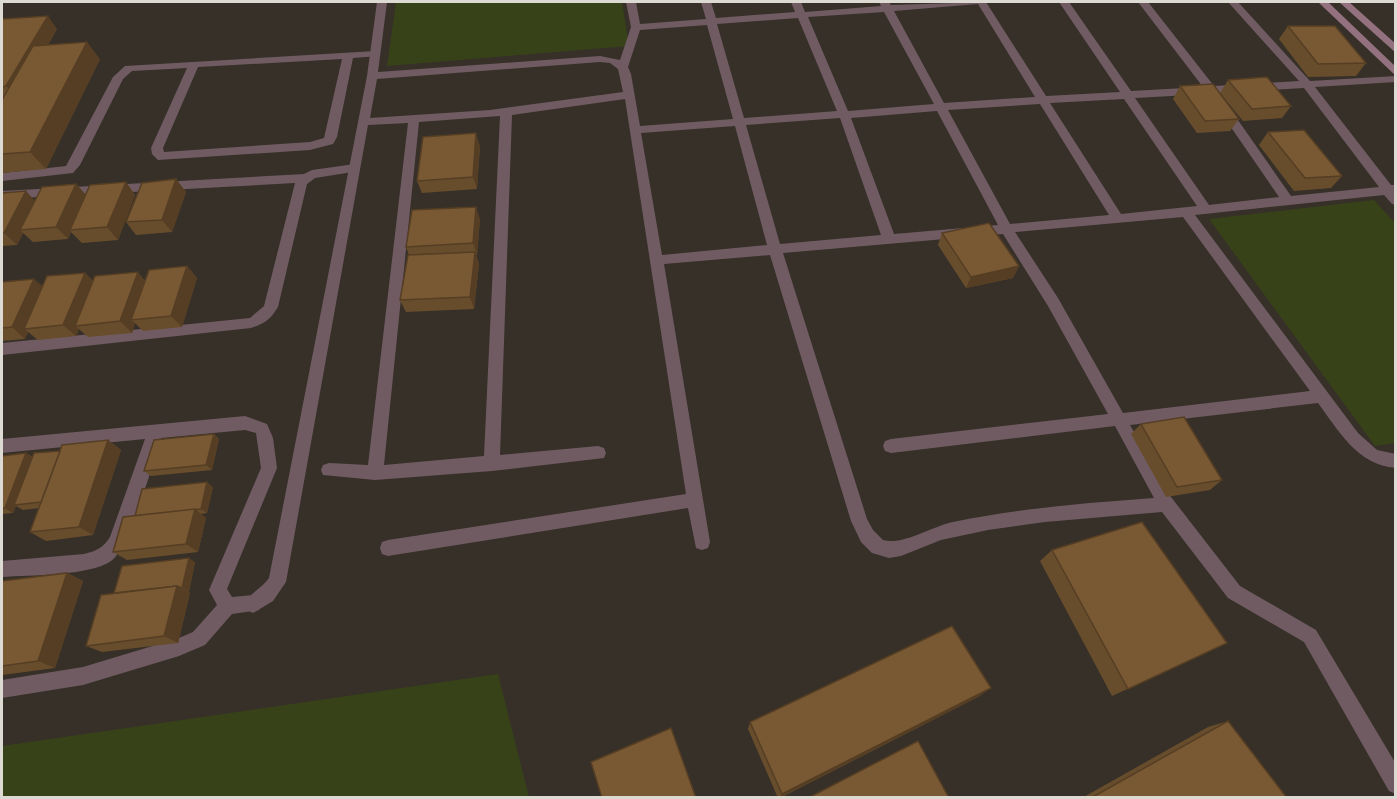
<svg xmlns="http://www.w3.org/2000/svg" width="1397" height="799" font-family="Montserrat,sans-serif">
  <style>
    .green { fill: #374219 }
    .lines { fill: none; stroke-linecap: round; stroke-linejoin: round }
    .lane { fill: #705b63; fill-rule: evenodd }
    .street { fill: #705b63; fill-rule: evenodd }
    .secondary { fill: #93717f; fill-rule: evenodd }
    .wall { fill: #684d2c }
    .shaded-wall { fill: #553e24 }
    .building { fill: #795933; stroke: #553e24; stroke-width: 1.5 }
  </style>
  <rect width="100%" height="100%" fill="#363028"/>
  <g class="green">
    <polygon points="396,2 622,2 629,46 387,66"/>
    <polygon points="1374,200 1396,224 1395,443 1375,446 1209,219"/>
    <polygon points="498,674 529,797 2,797 2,746"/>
  </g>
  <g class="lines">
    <g class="lane">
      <path d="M 375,51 L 379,52 L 379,56 L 353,58 L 337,137 L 333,144 L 310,150 L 158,160 L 152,154 L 151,148 L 187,68 L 132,71 L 123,79 L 80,165 L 73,173 L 2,181 L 2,173 L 66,166 L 113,77 L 125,66 ZM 342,59 L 324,138 L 310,142 L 164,152 L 163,148 L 198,67 Z"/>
      <path d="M 355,164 L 359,165 L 359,171 L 315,178 L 307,184 L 278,307 C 271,319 264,324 251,328 L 2,355 L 2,343 L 250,318 L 264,306 L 295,183 L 2,199 L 2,191 L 304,174 L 312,170 Z"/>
      <path d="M 245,416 L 267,424 L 273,438 L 277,468 L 227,589 L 232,597 L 253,595 L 259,598 L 262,604 L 259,610 L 232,614 L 205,645 L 179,656 L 83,685 L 2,698 L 2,680 L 83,667 L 179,638 L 193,632 L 217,605 L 209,590 L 261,468 L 256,433 L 245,430 L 161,438 C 153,462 130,548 111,561 C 89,576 30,575 2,577 L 2,561 L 84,554 C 96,551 103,548 110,537 L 145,439 L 2,453 L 2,439 Z"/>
    </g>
    <path class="street" d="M 377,2 L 387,2 L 378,72 L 600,56 L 620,60 L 631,27 L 626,2 L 636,2 L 640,24 L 706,19 L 701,2 L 711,2 L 716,18 L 795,12 L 791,2 L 801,2 L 805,12 L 881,6 L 879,2 L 889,2 L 891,5 L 986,2 L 1046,96 L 1120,92 L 1059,2 L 1069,2 L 1131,91 L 1203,87 L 1138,2 L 1148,2 L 1214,86 L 1299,81 L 1228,2 L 1238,2 L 1310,81 L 1396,76 L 1396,82 L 1315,87 L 1391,185 L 1396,185 L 1396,205 L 1392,204 L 1384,195 L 1195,215 L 1358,433 L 1377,450 L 1396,454 L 1396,468 C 1357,465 1339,431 1318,403 L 1130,425 L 1171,497 L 1240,586 L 1316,630 L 1396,764 L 1396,794 L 1389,791 L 1304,642 L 1228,598 L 1162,512 L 1045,522 L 988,530 L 941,540 L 901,556 L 889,558 L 872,553 L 861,542 L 851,521 L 770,255 L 664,264 L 710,542 L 708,548 L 702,550 L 696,548 L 688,508 L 388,556 L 382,554 L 380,548 L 382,542 L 388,540 L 686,494 L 625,99 L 512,115 L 500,455 L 598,446 L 604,448 L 606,453 L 604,458 L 492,471 L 375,480 L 323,475 L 321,470 L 323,465 L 329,463 L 368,465 L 408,123 L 368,125 L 286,582 L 273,601 L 253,613 L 247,610 L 244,604 C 249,594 262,588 269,578 L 367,76 ZM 978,4 L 1035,97 L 944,103 L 894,11 ZM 884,12 L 934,104 L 848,111 L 808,17 ZM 798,18 L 837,111 L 744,118 L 717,24 ZM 707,25 L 733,119 L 640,126 L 631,74 L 628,67 L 640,30 ZM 600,62 L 610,63 L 618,69 L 623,92 L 490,110 L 370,118 L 377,79 ZM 1304,88 L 1379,187 L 1291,196 L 1219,93 ZM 1208,94 L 1279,197 L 1209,205 L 1135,98 ZM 1124,99 L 1197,206 L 1121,214 L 1050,103 ZM 1040,104 L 1109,215 L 1010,224 L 948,110 ZM 937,111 L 998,225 L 894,234 L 851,118 ZM 500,116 L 484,456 L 384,465 L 419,122 ZM 840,118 L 881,235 L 780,244 L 746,125 ZM 735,126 L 767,245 L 662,255 L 641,133 ZM 1183,217 L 1310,391 L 1123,413 L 1058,298 L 1015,232 ZM 1003,234 L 1048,306 L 1108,414 L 891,439 L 885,441 L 883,446 L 885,451 L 891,453 L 1115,426 L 1154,498 C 1087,503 1020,508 953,522 C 933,526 902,546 883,540 L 873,530 L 867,519 L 783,253 Z"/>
    <g class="secondary">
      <polygon points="1318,2 1328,2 1396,67 1396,76"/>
      <polygon points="1339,2 1349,2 1396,44 1396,53"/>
    </g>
  </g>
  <g class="wall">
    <polygon points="2,19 57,29 48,45 100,59 46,169 2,173"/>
    <polygon points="1288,26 1366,63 1356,76 1308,77 1279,39"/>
    <polygon points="1228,80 1291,106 1282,118 1243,121 1220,93"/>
    <polygon points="1180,86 1239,119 1230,131 1197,133 1173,99"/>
    <polygon points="1268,132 1342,176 1331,188 1294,191 1259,145"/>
    <polygon points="480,146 477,189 422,193 417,181"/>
    <polygon points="176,179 186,192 172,232 136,235 126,222"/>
    <polygon points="126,182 135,195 118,240 82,243 71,232 68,239 33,242 23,233 17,245 2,246 2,193 35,201 76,184 86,195"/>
    <polygon points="480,219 477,255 476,255 479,264 474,309 406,312 400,300 409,255 406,247"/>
    <polygon points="942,233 1019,266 1013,278 966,288 938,245"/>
    <polygon points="187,266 197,278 182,327 143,331 135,323 132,333 88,337 79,329 76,336 38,340 28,332 25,339 2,341 2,282 43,287 85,273 93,281 145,281"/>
    <polygon points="1141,424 1222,480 1210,490 1166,497 1131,434"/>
    <polygon points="214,434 219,439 212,470 151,476 144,471"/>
    <polygon points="108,440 121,450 93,535 46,541 30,532 39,508 23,510 16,506 13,513 2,514 2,456 26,453 33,457"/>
    <polygon points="213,487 207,513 201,514 206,518 198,552 127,560 113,552 135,516"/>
    <polygon points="1052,550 1227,643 1112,696 1040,561"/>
    <polygon points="195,562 189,592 188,592 190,593 178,643 102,652 86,646 114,593"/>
    <polygon points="67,573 83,581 55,668 2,675 2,580 3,581"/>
    <polygon points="980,696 780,798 778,798 748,729 750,722"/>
    <polygon points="1228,721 1287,798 1082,798 1208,727"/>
  </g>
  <g class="shaded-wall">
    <polygon points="48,16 57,29 17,99 6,86"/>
    <polygon points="87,42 100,59 46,169 30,152"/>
    <polygon points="476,133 480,146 477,189 473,177"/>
    <polygon points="176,179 186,192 172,232 162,220"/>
    <polygon points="126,182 135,195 118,240 107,227"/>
    <polygon points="76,184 87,196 70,230 71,232 68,239 56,227"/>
    <polygon points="26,191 37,203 20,230 23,233 17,245 4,233"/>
    <polygon points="476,207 480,219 477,255 473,243"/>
    <polygon points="475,252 479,264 474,309 470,297"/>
    <polygon points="187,266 197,278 182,327 171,316"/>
    <polygon points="1019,266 1013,278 966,288 971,277"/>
    <polygon points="138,272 148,284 131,320 135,323 132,333 120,321"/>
    <polygon points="85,273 96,285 75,326 79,329 76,336 63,325"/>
    <polygon points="34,279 47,290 24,329 28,332 25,339 12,327"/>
    <polygon points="214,434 219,439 212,470 206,465"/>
    <polygon points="108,440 121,450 93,535 79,527"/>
    <polygon points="26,453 34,458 14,505 16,506 13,513 5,508"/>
    <polygon points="207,482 213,487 207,513 201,509"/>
    <polygon points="195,509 206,518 198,552 186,544"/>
    <polygon points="189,558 195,562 189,592 182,588"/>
    <polygon points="67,573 83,581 55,668 38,661"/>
    <polygon points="177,586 190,593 178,643 164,636"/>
    <polygon points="991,688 980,696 779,798 782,794"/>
  </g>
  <g class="building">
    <polygon points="48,16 6,86 2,87 2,19"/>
    <polygon points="1288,26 1335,26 1366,63 1318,64"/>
    <polygon points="87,42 30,152 2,154 2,100 33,46"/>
    <polygon points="1267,77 1291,106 1252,109 1228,80"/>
    <polygon points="1213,84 1239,119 1205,121 1180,86"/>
    <polygon points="1304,130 1342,176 1305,178 1268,132"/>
    <polygon points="476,133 473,177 417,181 423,137"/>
    <polygon points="176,179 162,220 126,222 142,183"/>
    <polygon points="126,182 107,227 70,230 90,185"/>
    <polygon points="76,184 56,227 20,230 42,187"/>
    <polygon points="26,191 4,233 2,233 2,193"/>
    <polygon points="476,207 473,243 406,247 412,210"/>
    <polygon points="989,223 1019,266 971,277 942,233"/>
    <polygon points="475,252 470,297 400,300 408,255"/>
    <polygon points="187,266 171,316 131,320 149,270"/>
    <polygon points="138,272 120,321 75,326 95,276"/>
    <polygon points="85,273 63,325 24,329 47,276"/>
    <polygon points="34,279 12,327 2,328 2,282"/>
    <polygon points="1184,417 1222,480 1177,487 1141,424"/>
    <polygon points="214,434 206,465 144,471 154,440"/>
    <polygon points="108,440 79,527 30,532 62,445"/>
    <polygon points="60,451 41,502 14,505 34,453"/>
    <polygon points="26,453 5,508 2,508 2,456"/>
    <polygon points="207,482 201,509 135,516 142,489"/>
    <polygon points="195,509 186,544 113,552 123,517"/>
    <polygon points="1142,522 1227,643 1128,689 1052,550"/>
    <polygon points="189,558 182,588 177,586 114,593 122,566"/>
    <polygon points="67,573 38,661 2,666 2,581"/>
    <polygon points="177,586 164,636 86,646 101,595"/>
    <polygon points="952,626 991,688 782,794 750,722"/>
    <polygon points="1228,721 1287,798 1091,798"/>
    <polygon points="671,728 696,798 602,798 591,762"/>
    <polygon points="918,741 949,798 808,798"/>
  </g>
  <rect width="1397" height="799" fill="none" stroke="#dddad4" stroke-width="6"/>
</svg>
